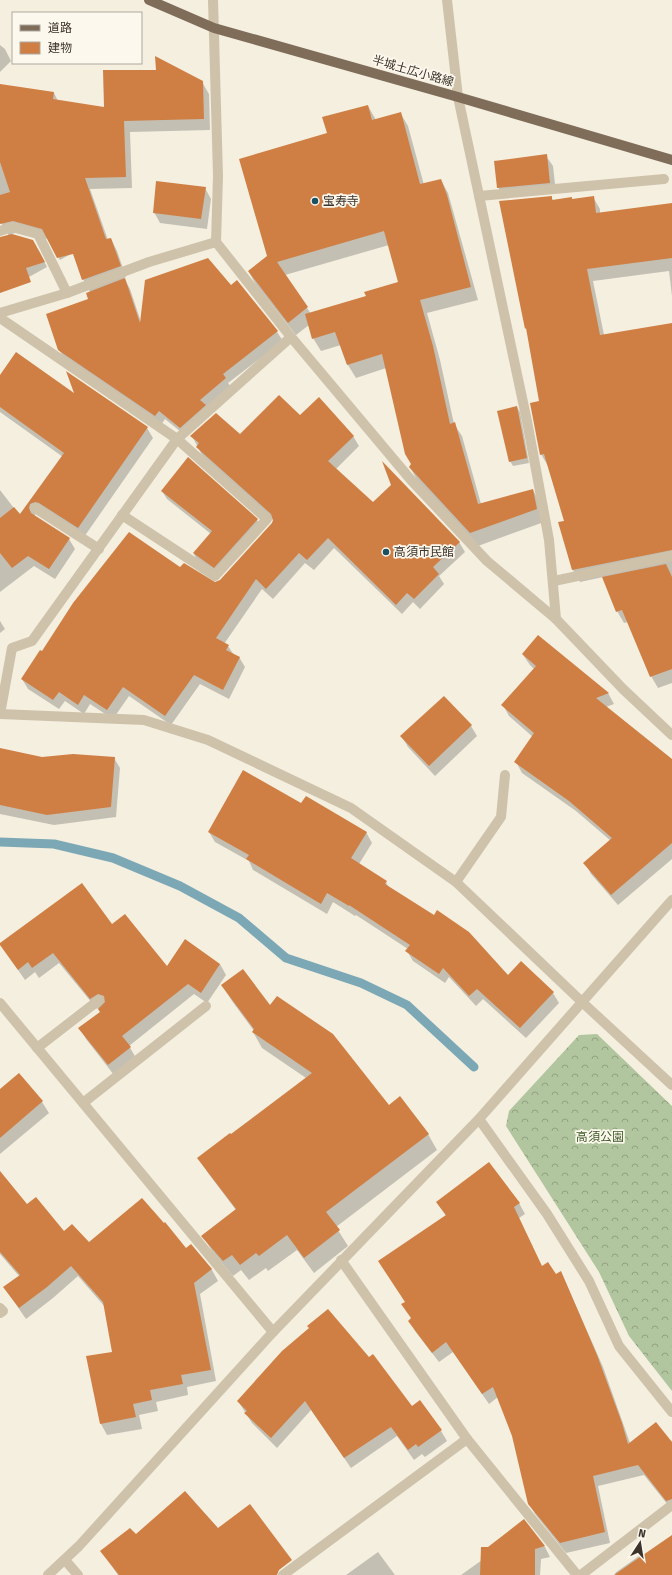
<svg xmlns="http://www.w3.org/2000/svg" width="672" height="1575" font-family="'Fira Sans','Noto Sans JP',sans-serif">
  <style>
    .forest { fill: url(#forest-crowns) }
    .shadow { fill: #0003; fill-rule: evenodd }
    .lines { fill: none; stroke-linecap: round; stroke-linejoin: round }
    .stream { stroke: #7ca8b5; stroke-width: 9 }
    .building { fill: #cf7f44 }
    .minor { stroke: #cfc2aa; stroke-width: 10 }
    .major { stroke: #7f6d5a; stroke-width: 10 }
    .poi-dot { fill: #1b5061; stroke: #fcf8ed; stroke-width: 1.5 }
    .labels { text-anchor: middle; stroke-width: 3.5; stroke-linejoin: round; paint-order: stroke }
    .street-label { font-size: 12px; fill: #3c332a; stroke: #fcf8ed }
    .poi-label { font-size: 12px; fill: #3c332a; stroke: #fcf8ed; text-anchor: start }
    .park-label { font-size: 12px; fill: #415c2b; stroke: #fcf8ed }
  </style>
  <defs>
    <pattern id="forest-crowns" width="20" height="18" patternUnits="userSpaceOnUse"><rect width="20" height="18" fill="#b1c69e"/><path d="M2 6a3 3 0 1 1 6 0M12 15a3 3 0 1 1 6 0" fill="none" stroke="#91a181"/></pattern>
  </defs>
  <rect width="100%" height="100%" fill="#f5efe0"/>
  <polygon class="forest" points="597,1034 672,1106 672,1391 629,1336 599,1272 506,1126 509,1111 579,1035"/>
  <g class="shadow">
    <polygon points="0,45 5,49 11,61 0,72"/>
    <polygon points="202,82 209,94 210,130 130,132 132,188 90,189 108,240 111,239 117,251 126,277 124,278 130,289 141,322 231,286 237,281 277,332 283,341 228,383 231,387 186,436 165,419 161,425 65,359 59,350 89,300 90,292 80,273 85,246 60,260 48,239 20,232 11,234 39,251 47,267 0,293 0,238 9,236 0,221 0,85 54,93 58,101 105,108"/>
    <path d="M 368,106 L 376,120 L 401,114 L 408,126 L 424,185 L 441,180 L 448,193 L 478,300 L 427,313 L 440,360 L 454,424 L 462,436 L 481,504 L 533,490 L 540,503 L 544,522 L 478,546 L 417,480 L 410,467 L 412,465 L 386,368 L 356,378 L 348,365 L 341,345 L 321,351 L 313,338 L 309,325 L 296,335 L 256,285 L 249,272 L 268,256 L 328,134 ZM 389,245 L 399,283 L 367,297 L 311,314 L 285,275 Z"/>
    <polygon points="546,156 553,166 556,193 504,198 498,187"/>
    <polygon points="205,188 211,199 207,229 160,223 154,212"/>
    <polygon points="551,197 554,201 571,198 573,200 593,197 600,209 600,214 672,204 672,296 669,271 593,281 604,335 672,324 672,683 658,688 651,676 628,622 624,623 617,611 603,577 580,582 573,570 559,523 565,521 549,466 548,466 541,454 540,401 528,332 526,328"/>
    <polygon points="0,377 76,396 147,428 153,438 84,537 41,511 35,514 35,517 69,539 75,549 55,579 34,566 0,592 0,490 20,516 63,457 0,412"/>
    <polygon points="517,407 520,412 529,463 513,466 510,461"/>
    <polygon points="300,417 353,436 359,446 336,469 373,504 459,542 465,552 439,576 444,584 420,609 413,602 402,614 334,548 314,570 305,563 273,599 262,589 224,644 228,646 234,655 239,657 245,667 229,699 200,684 171,725 129,696 113,719 90,704 84,714 65,701 59,709 28,689 22,679 42,652 180,568 215,584 220,581 274,521 203,457 192,436 240,435"/>
    <polygon points="162,491 257,520 262,528 219,575 198,562 194,554 211,534 167,499"/>
    <polygon points="0,621 5,629 0,633"/>
    <polygon points="523,655 608,693 614,704 606,707 672,764 672,859 618,905 591,874 585,863 611,841 576,811 522,773 516,762 533,737 509,716 503,705 534,669 530,665"/>
    <polygon points="444,697 471,726 477,736 435,776 408,747 402,737"/>
    <polygon points="0,749 42,758 114,758 120,768 116,817 54,825 0,814"/>
    <polygon points="302,804 366,832 372,843 359,864 386,882 389,888 508,977 553,993 559,1003 526,1038 483,999 476,1006 449,977 445,983 413,961 407,951 408,949 356,915 355,916 333,902 327,914 253,870 249,861 215,842 209,832"/>
    <polygon points="112,926 167,968 220,964 226,975 207,1003 194,994 129,1046 136,1058 114,1075 86,1039 80,1028 101,1012 98,1008 97,1009 59,963 39,978 35,972 25,980 0,944"/>
    <polygon points="222,985 270,1007 389,1106 428,1134 437,1150 336,1227 348,1246 314,1273 297,1250 268,1271 266,1268 249,1280 241,1270 233,1276 212,1251 203,1236 236,1210 208,1173 199,1158 231,1136 306,1078 262,1048 253,1032 254,1031 232,1001"/>
    <polygon points="19,1074 42,1102 49,1113 0,1154 0,1091"/>
    <polygon points="0,1173 27,1205 64,1232 88,1243 185,1249 191,1245 212,1270 218,1281 200,1294 216,1381 187,1387 188,1395 156,1402 158,1411 139,1415 142,1429 107,1435 101,1424 113,1353 105,1307 78,1276 53,1298 26,1319 4,1287 19,1276 0,1254"/>
    <polygon points="437,1203 519,1203 525,1214 519,1218 542,1267 556,1275 561,1272 566,1283 603,1367 630,1443 672,1444 672,1510 644,1475 598,1486 610,1543 566,1553 535,1514 529,1503 513,1436 498,1397 489,1404 453,1352 439,1362 415,1331 410,1321 412,1319 403,1305 406,1302 379,1261 446,1216"/>
    <polygon points="283,1352 412,1407 441,1431 447,1441 425,1457 422,1454 414,1460 397,1436 351,1468 311,1410 277,1448 252,1423 238,1401"/>
    <polygon points="523,1521 545,1547 550,1557 541,1559 540,1575 461,1575 482,1560"/>
    <polygon points="218,1529 268,1575 118,1575 102,1552 136,1536"/>
    <polygon points="672,1536 672,1575 616,1575 615,1573 639,1556 641,1558"/>
    <polygon points="378,1552 395,1575 346,1575"/>
  </g>
  <g class="lines">
    <polyline class="stream" points="0,842 54,844 113,858 180,886 239,918 286,958 361,983 407,1005 474,1067"/>
  </g>
  <g class="building">
    <polygon points="155,56 203,81 204,119 124,121 126,177 85,178 106,239 111,238 121,266 82,280 73,254 57,258 42,229 13,221 0,224 0,195 10,192 0,162 0,84 54,92 53,99 104,107 103,70 156,70"/>
    <polygon points="368,105 372,120 401,112 420,184 441,179 447,195 471,287 420,300 433,346 450,424 455,422 478,504 533,489 537,509 470,533 409,467 411,464 405,454 382,354 347,365 335,332 312,339 305,314 366,296 364,292 398,282 384,231 277,262 308,307 288,323 248,271 267,256 239,159 327,133 322,117"/>
    <polygon points="547,154 550,183 497,188 494,161"/>
    <polygon points="156,181 206,187 201,219 153,213"/>
    <polygon points="552,196 552,200 572,197 572,199 594,196 596,213 672,203 672,258 587,269 600,335 672,323 672,550 572,570 558,522 564,521 544,454 540,455 530,403 539,401 526,328 525,329 499,201"/>
    <polygon points="12,234 33,240 45,262 26,268 31,282 0,293 0,237"/>
    <polygon points="208,258 231,285 237,280 278,331 223,374 226,378 200,400 206,405 180,428 159,411 155,416 58,350 46,314 88,299 86,293 125,278 140,323 145,280"/>
    <polygon points="16,352 74,393 66,371 148,427 78,528 39,503 35,502 30,504 29,508 31,513 70,538 49,569 28,556 12,568 0,553 0,518 14,507 20,514 64,453 0,407 0,375"/>
    <polygon points="279,395 300,415 319,397 354,436 328,461 373,502 391,485 382,461 460,542 433,567 439,574 414,599 407,593 396,605 328,538 307,560 299,553 266,589 256,579 216,638 229,645 226,650 240,657 223,690 194,675 165,716 123,687 107,710 84,695 78,705 59,692 53,700 21,679 40,650 42,651 73,603 129,532 180,567 184,563 215,582 220,580 272,523 273,520 271,514 196,447 199,443 190,436 216,413 240,434"/>
    <polygon points="517,406 527,458 509,462 497,411"/>
    <polygon points="188,457 258,519 214,568 193,553 212,531 161,491"/>
    <polygon points="666,564 672,577 672,669 650,677 622,610 616,612 602,577"/>
    <polygon points="538,635 609,693 596,698 672,759 672,843 611,895 583,863 612,838 569,801 514,762 534,733 501,705 536,666 522,654"/>
    <polygon points="444,696 472,725 429,766 400,736"/>
    <polygon points="0,748 42,757 73,754 115,757 111,807 47,815 0,805"/>
    <polygon points="243,770 301,803 306,796 367,832 351,858 387,881 385,884 434,915 437,910 469,932 508,975 521,961 554,992 520,1028 477,989 469,996 443,968 439,974 405,951 410,945 349,905 349,906 327,893 321,904 246,859 249,855 208,832"/>
    <polygon points="82,883 112,924 125,914 167,966 185,939 220,964 201,993 188,984 122,1036 131,1047 108,1065 78,1028 100,1012 98,1009 105,1002 104,996 98,994 90,999 53,953 32,968 28,962 18,970 0,945 0,943"/>
    <polygon points="243,969 270,1005 277,996 333,1034 389,1105 400,1096 429,1134 326,1212 340,1230 304,1258 287,1235 259,1256 256,1253 240,1265 232,1255 223,1261 201,1236 236,1209 197,1158 230,1133 231,1134 312,1073 252,1032 254,1029 221,985"/>
    <polygon points="19,1073 43,1101 0,1138 0,1089"/>
    <polygon points="489,1162 520,1203 514,1207 542,1266 548,1262 556,1274 561,1271 597,1355 622,1423 628,1444 656,1422 672,1442 672,1499 666,1501 638,1465 593,1476 605,1532 560,1543 528,1504 512,1436 493,1387 482,1394 446,1342 432,1353 408,1321 411,1318 401,1304 405,1302 378,1261 446,1215 436,1202"/>
    <polygon points="0,1171 27,1204 36,1197 64,1231 72,1224 89,1242 142,1198 164,1223 165,1222 186,1248 191,1244 212,1269 194,1283 211,1370 181,1375 183,1384 150,1390 152,1400 133,1404 136,1417 100,1424 86,1356 112,1352 103,1302 71,1266 47,1287 19,1308 3,1287 20,1275 0,1252"/>
    <polygon points="328,1309 369,1357 373,1354 412,1406 420,1400 442,1430 418,1447 416,1444 408,1450 391,1427 344,1458 305,1401 271,1438 244,1413 247,1411 237,1401 282,1351 309,1328 307,1326"/>
    <polygon points="185,1491 218,1528 250,1504 292,1560 279,1570 277,1575 119,1575 100,1551 130,1528 136,1534"/>
    <polygon points="524,1519 545,1546 535,1549 535,1575 480,1575 481,1547 488,1547"/>
    <polygon points="672,1535 672,1575 614,1575"/>
  </g>
  <g class="lines">
    <g class="minor">
      <polyline points="213,0 218,176 216,242 291,337 411,480 487,561 556,619"/>
      <polyline points="447,0 458,97 527,421 549,540 556,619 623,689 672,735"/>
      <polyline points="479,196 664,179"/>
      <polyline points="0,231 12,227 38,234 67,293"/>
      <polyline points="0,313 67,293 149,262 216,242"/>
      <polyline points="0,318 177,439 267,519 215,576 122,515"/>
      <polyline points="35,508 99,549"/>
      <polyline points="554,581 672,556"/>
      <polyline points="0,714 144,720 208,740 351,808 456,882 582,1002 672,1085"/>
      <polyline points="0,714 12,648 32,641 177,439 291,337"/>
      <polyline points="456,882 501,817 505,775"/>
      <polyline points="0,1003 273,1332"/>
      <polyline points="37,1048 99,1000"/>
      <polyline points="83,1103 206,1006"/>
      <polyline points="479,1119 547,1214 589,1281 619,1346 672,1412"/>
      <polyline points="341,1260 467,1439 577,1575"/>
      <polyline points="0,1308 3,1311 0,1313"/>
      <polyline points="65,1560 78,1575"/>
      <polyline points="48,1575 79,1546 273,1332 479,1119 672,900"/>
      <polyline points="283,1575 467,1439"/>
      <polyline points="581,1575 672,1505"/>
    </g>
    <polyline class="major" points="149,0 214,28 458,97 672,160"/>
  </g>
  <g class="poi-dot">
    <circle cx="315" cy="201" r="4"/>
    <circle cx="386" cy="552" r="4"/>
  </g>
  <g class="labels">
    <g class="street-label">
      <text transform="translate(413 71) rotate(16)" y="4">半城土広小路線</text>
    </g>
    <g class="poi-label">
      <text x="323" y="205">宝寿寺</text>
      <text x="394" y="556">高須市民館</text>
    </g>
    <g class="park-label">
      <text x="600" y="1141">高須公園</text>
    </g>
  </g>
  <rect x="12" y="12" width="130" height="52" fill="#fcf8ed" stroke="#afa99f"/>
  <rect x="20" y="25" width="20" height="6" fill="#7f6d5a" stroke="#afa99f"/>
  <text x="48" y="32" font-size="12" fill="#3c332a">道路</text>
  <rect x="20" y="42" width="20" height="12" fill="#cf7f44" stroke="#afa99f"/>
  <text x="48" y="52" font-size="12" fill="#3c332a">建物</text>
  <g transform="translate(640 1543) rotate(12)" stroke="#fcf8ed" stroke-width="3" paint-order="stroke">
  <path d="M0-3L7 15L0 10L-7 15Z" fill="#3c332a"/>
  <text y="-6" font-size="11" font-weight="bold" text-anchor="middle" fill="#3c332a">N</text>
  </g>
</svg>
